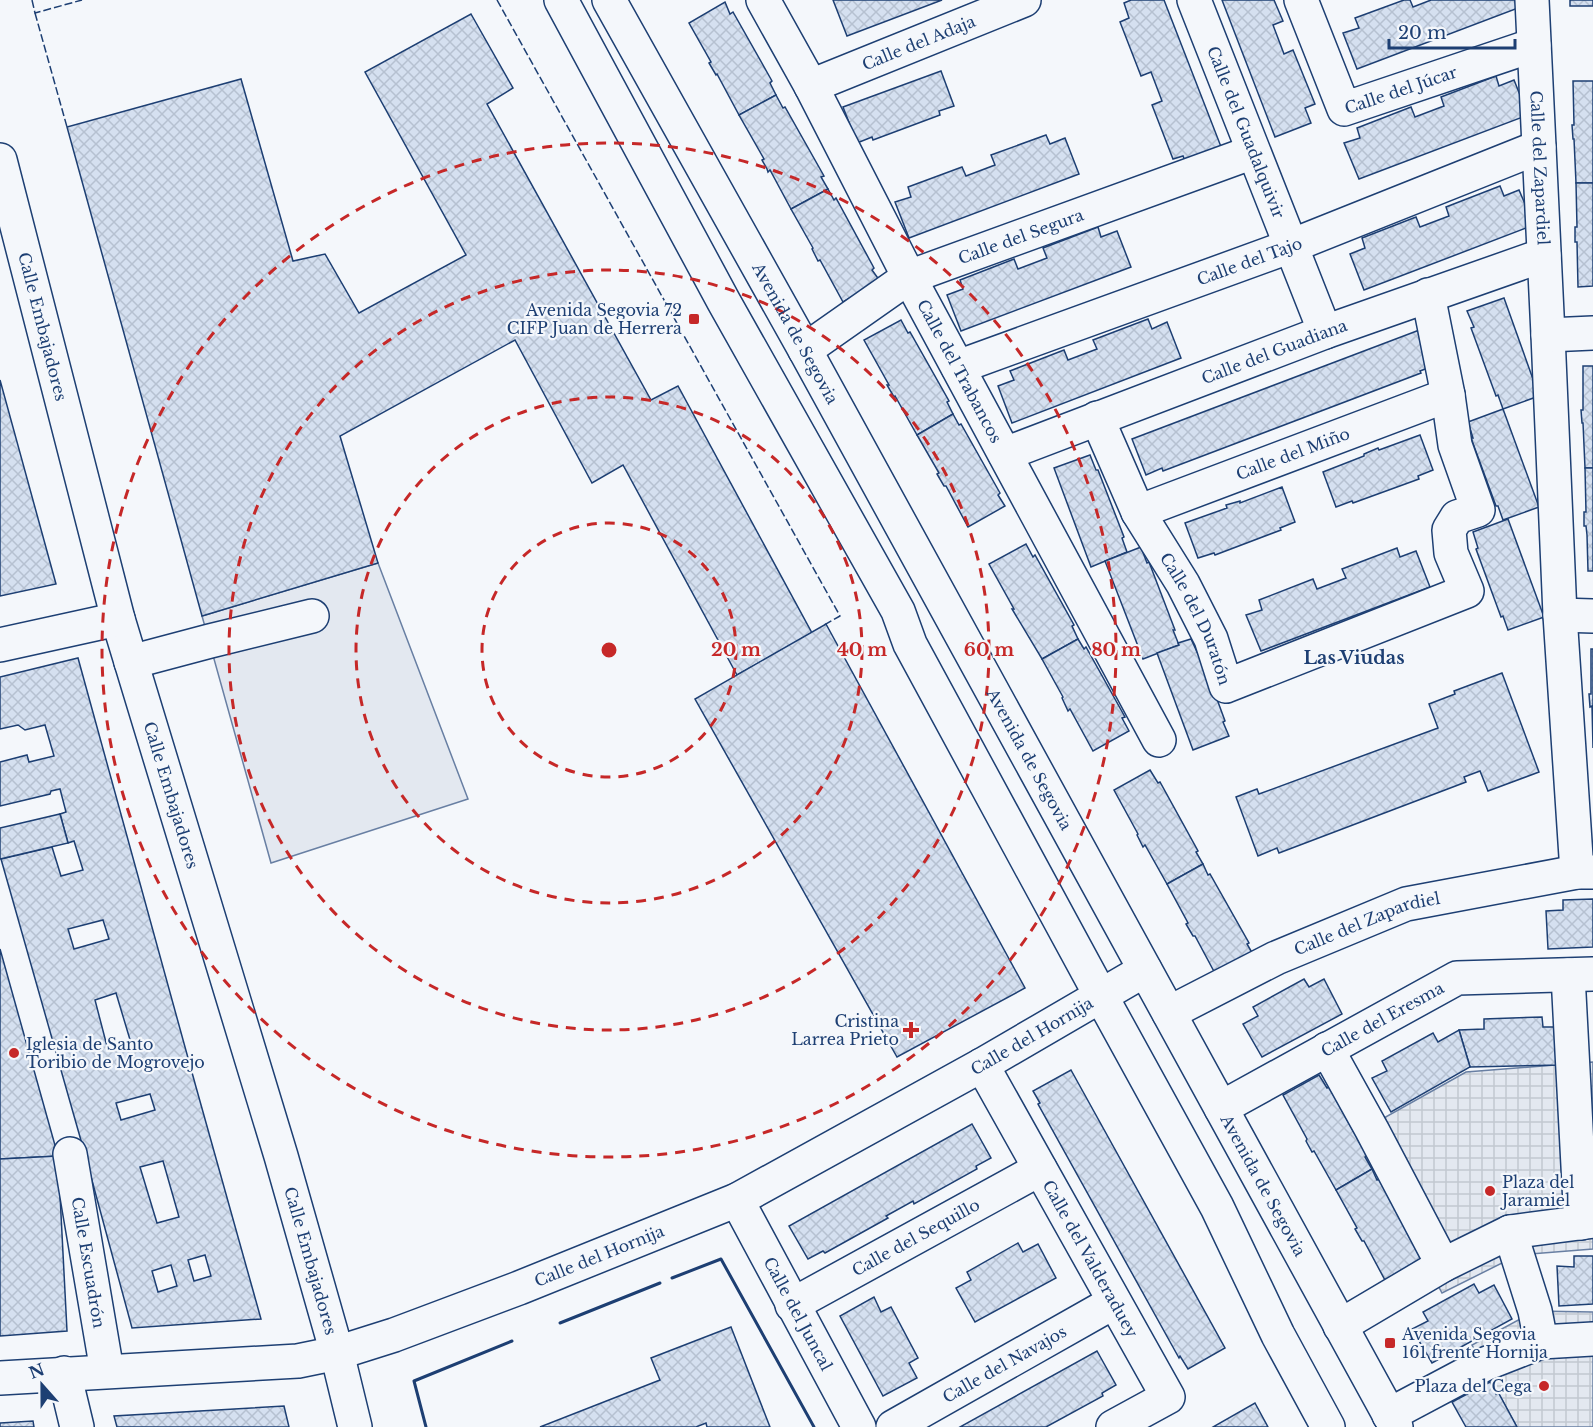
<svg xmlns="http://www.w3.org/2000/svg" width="1593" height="1427" font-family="'Libre Baskerville',serif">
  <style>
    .parking { fill: #e3e8f0; stroke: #687fa3; stroke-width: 1.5 }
    .plaza { fill: url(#plaza-grid); stroke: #687fa3; stroke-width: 1.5 }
    .building { fill: url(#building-cross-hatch); stroke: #1d3f73; stroke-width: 1.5; fill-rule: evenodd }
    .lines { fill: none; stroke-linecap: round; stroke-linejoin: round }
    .minor-casing { stroke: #1d3f73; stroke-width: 36 }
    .major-casing { stroke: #1d3f73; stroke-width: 36 }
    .minor { stroke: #f4f7fb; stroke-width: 33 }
    .major { stroke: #f4f7fb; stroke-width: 33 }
    .fence { stroke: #1d3f73; stroke-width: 1.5; stroke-dasharray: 8 3; stroke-linecap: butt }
    .wall { stroke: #1d3f73; stroke-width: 3 }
    .ring { fill: none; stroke: #c62828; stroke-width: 3; stroke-dasharray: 10 8 }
    .poi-dot { fill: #c62828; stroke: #f4f7fb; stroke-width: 2 }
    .labels { text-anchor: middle; stroke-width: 4.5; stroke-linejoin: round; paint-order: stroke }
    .street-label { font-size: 16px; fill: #1d3f73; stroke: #f4f7fb }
    .poi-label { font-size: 16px; fill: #1d3f73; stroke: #f4f7fb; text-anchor: end }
    .neighbourhood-label { font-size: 18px; font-weight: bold; fill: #1d3f73; stroke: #f4f7fb }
    .centre { fill: #c62828; stroke: #f4f7fb; stroke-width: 3 }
    .ring-label { font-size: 18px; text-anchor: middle; font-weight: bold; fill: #c62828; stroke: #f4f7fb; stroke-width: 4.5; stroke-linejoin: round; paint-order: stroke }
  </style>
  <defs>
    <pattern id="plaza-grid" width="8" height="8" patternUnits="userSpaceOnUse" patternTransform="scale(1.5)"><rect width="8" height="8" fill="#e3e8f0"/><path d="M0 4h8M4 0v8" fill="none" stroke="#c2c8d1"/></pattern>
    <pattern id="building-cross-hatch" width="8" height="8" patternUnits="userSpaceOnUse" patternTransform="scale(1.5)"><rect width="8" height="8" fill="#d5e0f0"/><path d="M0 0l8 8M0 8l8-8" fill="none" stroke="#b6c1d1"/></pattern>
  </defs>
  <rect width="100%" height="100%" fill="#f4f7fb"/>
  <polygon class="parking" points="378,563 468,799 271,863 202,616"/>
  <g class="plaza">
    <polygon points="1593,1062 1593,1249 1518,1255 1442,1293 1357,1133 1466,1072"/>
    <polygon points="1535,1311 1593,1312 1593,1427 1517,1427 1472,1345"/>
  </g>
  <g class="building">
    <polygon points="833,0 942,0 847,36"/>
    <polygon points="1131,0 1164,0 1225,157 1189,171 1183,156 1173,159 1152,105 1162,101 1151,72 1141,76 1120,22 1129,18 1124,3"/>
    <polygon points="1222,0 1274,0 1283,21 1273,25 1284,54 1293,50 1315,104 1305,108 1311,123 1275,137"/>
    <polygon points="1404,0 1410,0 1413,7 1431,0 1524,0 1526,5 1357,69 1343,33 1359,28 1355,18"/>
    <rect x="1570" y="0" width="23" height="6"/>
    <polygon points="725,2 730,14 733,12 772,81 770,83 776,95 739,115 717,74 716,75 709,63 711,62 689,23"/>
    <polygon points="471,14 513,88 487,104 651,400 678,386 812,633 737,675 623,465 592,483 515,340 340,436 378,563 202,616 67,127 241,79 293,261 325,254 359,313 466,255 365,72"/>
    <polygon points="941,71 954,106 939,111 940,115 873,140 872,137 857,143 843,107"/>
    <polygon points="1496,76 1499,86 1514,80 1528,115 1359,179 1344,143 1360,138 1357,128 1411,107 1415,117 1444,106 1441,97"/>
    <polygon points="1573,81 1593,81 1593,183 1576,183 1574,139 1573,139 1572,125 1574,125"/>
    <polygon points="776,95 783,108 785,107 824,176 821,177 828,189 791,209 770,170 768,172 767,169 762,160 764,159 739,115"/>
    <polygon points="1046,135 1050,144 1065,138 1079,174 909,238 895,202 911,197 908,187 962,167 966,176 995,165 991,155"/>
    <polygon points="1576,183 1593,183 1593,286 1578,287 1577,242 1575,242 1575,227 1577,227"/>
    <polygon points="1500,186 1504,196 1519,190 1534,225 1364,290 1350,254 1365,248 1362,238 1416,217 1420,227 1449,216 1446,207"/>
    <polygon points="828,189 834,200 836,198 874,268 872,270 880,281 843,302 820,260 818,261 812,249 813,248 791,209"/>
    <polygon points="1098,227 1101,237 1117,231 1131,267 961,331 947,295 963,289 960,280 1014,259 1018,269 1047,258 1043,248"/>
    <polygon points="1504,298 1539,396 1503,409 1498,395 1496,396 1471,328 1474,327 1467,311"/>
    <polygon points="1148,319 1152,329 1167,322 1181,358 1012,423 998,386 1014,380 1010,371 1064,350 1068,360 1097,349 1093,340"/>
    <polygon points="901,320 908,333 910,332 949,401 947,402 953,414 917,435 895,396 894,397 887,385 889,385 864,340"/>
    <polygon points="1422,329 1436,365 1420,371 1421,373 1163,471 1162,468 1146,475 1132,439"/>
    <polygon points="1583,366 1593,366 1593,468 1585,468 1583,423 1582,423 1581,410 1583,410"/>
    <polygon points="0,380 56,584 0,596"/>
    <polygon points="1503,409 1539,507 1503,520 1498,506 1496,506 1471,438 1473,438 1468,422"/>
    <polygon points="953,414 959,425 961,424 1000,493 998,495 1005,506 968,527 946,486 944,486 937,474 939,473 917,435"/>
    <polygon points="1420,435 1433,470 1418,476 1419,479 1353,503 1352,501 1336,507 1323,472 1364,456 1364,454 1378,448 1379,450"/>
    <polygon points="1090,455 1096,470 1098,470 1124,537 1122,538 1127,552 1091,567 1054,468"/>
    <polygon points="1585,468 1593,468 1593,571 1588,571 1587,535 1586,526 1584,526 1584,512 1586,512"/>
    <polygon points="1282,487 1295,522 1280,528 1281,530 1215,555 1214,553 1198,558 1185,523 1227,508 1226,505 1240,501 1240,503"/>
    <polygon points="1508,519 1544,617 1508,630 1503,616 1501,617 1476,549 1478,548 1473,532"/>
    <polygon points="1026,544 1033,557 1035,555 1074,625 1072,626 1078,639 1042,659 1012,609 1014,609 989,564"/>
    <polygon points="1141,547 1147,563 1149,562 1175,630 1173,630 1179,645 1143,659 1105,561"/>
    <polygon points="1397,548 1400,557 1416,551 1430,587 1261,651 1246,615 1262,610 1259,600 1313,579 1317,589 1346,578 1342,569"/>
    <polygon points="826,624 1025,988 897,1057 695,699"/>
    <polygon points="1078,639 1084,649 1086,647 1125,717 1122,718 1129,731 1093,751 1070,709 1068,711 1062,698 1063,697 1042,659"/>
    <polygon points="1191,639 1198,654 1200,653 1225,721 1223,722 1229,736 1193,750 1157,653 1179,645 1178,643"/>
    <polygon points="1591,649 1593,649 1593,748 1592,706 1590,707 1589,694 1591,694"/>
    <path d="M 78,658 L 196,1087 L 261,1319 L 132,1328 L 84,1151 L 1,859 L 52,847 L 61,876 L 83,870 L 74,841 L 68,843 L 60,814 L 66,812 L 60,789 L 51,791 L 50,794 L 0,806 L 0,762 L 27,755 L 29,762 L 54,756 L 45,725 L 25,730 L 18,725 L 0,729 L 0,677 ZM 103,920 L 109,939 L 74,949 L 68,929 ZM 116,993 L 131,1043 L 108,1050 L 95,1000 ZM 150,1094 L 155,1110 L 121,1120 L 116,1103 ZM 163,1161 L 179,1217 L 157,1223 L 140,1167 ZM 205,1255 L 211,1276 L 194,1281 L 188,1260 ZM 171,1265 L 177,1286 L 158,1292 L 152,1271 Z"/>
    <polygon points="1502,673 1539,772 1488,791 1480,771 1464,777 1466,782 1279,853 1277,848 1258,856 1236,797 1257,789 1259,794 1438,728 1429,704 1455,694 1454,691"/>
    <polygon points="1150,770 1158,783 1160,782 1198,851 1196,852 1203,864 1167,884 1145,845 1143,847 1137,835 1138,834 1114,790"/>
    <polygon points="60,814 68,843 0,859 0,828"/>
    <polygon points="1203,864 1208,875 1210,874 1249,943 1247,944 1254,956 1217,977 1195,936 1193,936 1186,924 1188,923 1167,884"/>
    <polygon points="1593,899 1593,947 1548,949 1546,911 1563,910 1563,900"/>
    <polygon points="0,949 58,1156 0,1159"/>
    <polygon points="1304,979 1309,987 1324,979 1342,1014 1262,1057 1243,1024 1258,1016 1253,1007"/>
    <polygon points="1542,1017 1543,1027 1560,1027 1561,1065 1470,1067 1459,1030 1484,1029 1484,1019"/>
    <polygon points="1459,1030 1470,1067 1391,1112 1372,1078 1387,1071 1382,1061 1433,1033 1438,1042"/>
    <polygon points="1071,1070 1225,1348 1188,1369 1180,1356 1179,1358 1038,1104 1040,1103 1033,1091"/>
    <polygon points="1319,1075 1327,1088 1329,1087 1367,1156 1365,1157 1372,1169 1336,1190 1314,1151 1312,1152 1306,1141 1307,1139 1283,1095"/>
    <polygon points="972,1124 991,1158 976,1166 977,1169 914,1204 913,1201 886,1216 888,1218 825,1253 823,1251 808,1259 789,1226"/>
    <polygon points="58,1156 67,1331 0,1336 0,1159"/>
    <polygon points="1372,1169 1377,1180 1380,1179 1423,1262 1386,1282 1364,1241 1362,1241 1355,1229 1357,1228 1336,1190"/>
    <polygon points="1018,1243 1023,1252 1038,1244 1056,1278 975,1322 956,1288 971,1280 967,1272"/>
    <polygon points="1574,1256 1593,1256 1593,1304 1559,1306 1557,1266 1574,1267"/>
    <polygon points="1474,1284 1479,1293 1494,1285 1512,1319 1432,1363 1412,1329 1428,1321 1423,1312"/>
    <polygon points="874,1297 881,1312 891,1307 918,1358 909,1363 917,1378 883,1396 840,1316"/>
    <polygon points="731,1327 770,1427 707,1427 706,1423 696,1427 540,1427 660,1380 651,1358"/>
    <polygon points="1097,1351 1116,1385 1102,1393 1103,1396 1046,1427 960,1427"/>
    <polygon points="1490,1382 1496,1394 1498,1392 1517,1427 1466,1427 1452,1402"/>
    <polygon points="1255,1403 1268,1427 1213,1427"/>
    <polygon points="284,1406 289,1427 117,1427 114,1416"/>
    <polygon points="33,1421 34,1427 0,1427 0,1423"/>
  </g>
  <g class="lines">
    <g class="minor-casing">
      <g id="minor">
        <path id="s1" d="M 763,0 L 811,86 L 909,277 L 1159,740"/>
        <path id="s2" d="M 1194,0 L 1325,332"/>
        <path id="s3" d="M 1301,0 L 1344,109 L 1534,45"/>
        <path id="s4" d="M 1532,0 L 1548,335 L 1560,615 L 1577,872"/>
        <path id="s5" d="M 811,86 L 1024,0"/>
        <path id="s6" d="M 0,160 L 118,619 L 281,1156 L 337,1353 L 355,1427"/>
        <polyline points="1548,335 1593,333"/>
        <path id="s7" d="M 805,350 L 909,277 L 1253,152"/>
        <path id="s8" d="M 958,367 L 1291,246 L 1539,147"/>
        <path id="s9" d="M 1097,418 L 1138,512 L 1448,395 L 1428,295"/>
        <path id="s10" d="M 1005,454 L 1325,332 L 1544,255"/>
        <path id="s11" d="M 1138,512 L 1183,584 L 1211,639 L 1226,686 L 1467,591 L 1451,553 L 1449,530 L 1457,517 L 1478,510 L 1455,445 L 1448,395"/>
        <polyline points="1560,615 1593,616"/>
        <polyline points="0,645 118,619"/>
        <polyline points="131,662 210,641 312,616"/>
        <polyline points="1568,975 1581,1223"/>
        <path id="s12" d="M 1169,1013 L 1276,958 L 1406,904 L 1577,872 L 1593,872"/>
        <polyline points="1327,1049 1372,1130 1443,1265"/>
        <path id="s13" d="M 982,1065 L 1168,1397 L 1113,1427"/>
        <path id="s14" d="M 1221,1108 L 1457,978 L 1593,974"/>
        <path id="s15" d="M 70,1154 L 107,1371"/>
        <path id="s16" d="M 737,1200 L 859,1427"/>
        <polyline points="1510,1232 1535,1311 1541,1342"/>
        <path id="s17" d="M 792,1305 L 1040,1169"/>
        <polyline points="1340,1326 1443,1265 1510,1232 1593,1221"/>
        <polyline points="64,1373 77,1427"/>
        <path id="s18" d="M 0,1378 L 298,1361 L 337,1353 L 394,1335 L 519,1288 L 737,1200 L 982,1065 L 1145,970"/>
        <polyline points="1389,1415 1485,1364 1541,1342 1593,1339"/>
        <path id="s19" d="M 893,1427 L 1114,1302"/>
      </g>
    </g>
    <g class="major-casing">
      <g id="major">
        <polyline points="561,0 724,302 898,611 910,644 1101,996 1217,1207 1278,1335 1328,1427"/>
        <path id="s20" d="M 609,0 L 805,350 L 1396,1427"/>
      </g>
    </g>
    <use href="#minor" class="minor"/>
    <use href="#major" class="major"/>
    <g class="fence">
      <polyline points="32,0 35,13 82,0"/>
      <polyline points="497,0 840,616 824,625"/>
      <polyline points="35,13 67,127"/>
    </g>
    <g class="wall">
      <polyline points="672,1278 721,1259 814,1427"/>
      <polyline points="560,1323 660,1283"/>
      <polyline points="426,1427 414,1381 512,1341"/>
    </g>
  </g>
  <g class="ring">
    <circle cx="609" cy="650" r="127"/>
    <circle cx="609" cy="650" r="253"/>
    <circle cx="609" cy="650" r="380"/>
    <circle cx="609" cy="650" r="507"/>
  </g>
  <g class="poi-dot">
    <rect x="688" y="313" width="12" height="12" rx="3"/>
    <path d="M908 1021h6v6h6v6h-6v6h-6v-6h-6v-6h6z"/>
    <circle cx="14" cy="1053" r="6"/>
    <circle cx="1490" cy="1191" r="6"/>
    <rect x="1384" y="1337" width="12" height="12" rx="3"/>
    <circle cx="1544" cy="1386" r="6"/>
  </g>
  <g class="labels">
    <g class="street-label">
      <text dy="6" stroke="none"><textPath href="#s5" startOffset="116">Calle del Adaja</textPath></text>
      <text dy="6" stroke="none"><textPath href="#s3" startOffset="177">Calle del Júcar</textPath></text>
      <text dy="6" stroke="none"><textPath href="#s2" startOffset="142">Calle del Guadalquivir</textPath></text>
      <text dy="6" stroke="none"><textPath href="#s4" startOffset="168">Calle del Zapardiel</textPath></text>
      <text dy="6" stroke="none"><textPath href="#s7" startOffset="246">Calle del Segura</textPath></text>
      <text dy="6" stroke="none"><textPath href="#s8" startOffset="310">Calle del Tajo</textPath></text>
      <text dy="6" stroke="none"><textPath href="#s6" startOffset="172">Calle Embajadores</textPath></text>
      <text dy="6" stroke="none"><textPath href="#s20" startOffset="382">Avenida de Segovia</textPath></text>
      <text dy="6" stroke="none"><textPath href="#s10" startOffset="288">Calle del Guadiana</textPath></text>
      <text dy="6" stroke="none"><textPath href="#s1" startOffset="420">Calle del Trabancos</textPath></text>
      <text dy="6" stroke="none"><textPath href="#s9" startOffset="268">Calle del Miño</textPath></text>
      <text dy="6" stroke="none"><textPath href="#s11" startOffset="122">Calle del Duratón</textPath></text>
      <text dy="6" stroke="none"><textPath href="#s20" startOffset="868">Avenida de Segovia</textPath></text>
      <text dy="6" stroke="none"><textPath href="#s6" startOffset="658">Calle Embajadores</textPath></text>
      <text dy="6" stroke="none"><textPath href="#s12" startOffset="218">Calle del Zapardiel</textPath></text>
      <text dy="6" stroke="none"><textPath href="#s14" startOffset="184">Calle del Eresma</textPath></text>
      <text dy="6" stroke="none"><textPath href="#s18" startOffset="1104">Calle del Hornija</textPath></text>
      <text dy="6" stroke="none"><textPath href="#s20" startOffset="1354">Avenida de Segovia</textPath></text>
      <text dy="6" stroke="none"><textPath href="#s17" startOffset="141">Calle del Sequillo</textPath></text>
      <text dy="6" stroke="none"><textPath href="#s18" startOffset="618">Calle del Hornija</textPath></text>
      <text dy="6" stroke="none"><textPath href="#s13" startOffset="222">Calle del Valderaduey</textPath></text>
      <text dy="6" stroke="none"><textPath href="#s6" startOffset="1144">Calle Embajadores</textPath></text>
      <text dy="6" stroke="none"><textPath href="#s15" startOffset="110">Calle Escuadrón</textPath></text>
      <text dy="6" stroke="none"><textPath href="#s16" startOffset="129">Calle del Juncal</textPath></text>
      <text dy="6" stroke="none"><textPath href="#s19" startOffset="128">Calle del Navajos</textPath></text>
    </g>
    <g class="poi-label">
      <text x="682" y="316">Avenida Segovia 72<tspan x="682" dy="18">CIFP Juan de Herrera</tspan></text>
      <text x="899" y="1027">Cristina<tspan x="899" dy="18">Larrea Prieto</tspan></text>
      <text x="26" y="1050" text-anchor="start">Iglesia de Santo<tspan x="26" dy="18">Toribio de Mogrovejo</tspan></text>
      <text x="1502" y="1188" text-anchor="start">Plaza del<tspan x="1502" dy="18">Jaramiel</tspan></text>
      <text x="1402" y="1340" text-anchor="start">Avenida Segovia<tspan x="1402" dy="18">161 frente Hornija</tspan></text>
      <text x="1532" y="1392">Plaza del Cega</text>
    </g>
    <g class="neighbourhood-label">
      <text x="1354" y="664">Las Viudas</text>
    </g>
  </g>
  <circle cx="609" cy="650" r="9" class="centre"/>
  <g class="ring-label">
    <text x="736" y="656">20 m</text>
    <text x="862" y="656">40 m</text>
    <text x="989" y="656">60 m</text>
    <text x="1116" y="656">80 m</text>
  </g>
  <g transform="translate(42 1385) rotate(339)" stroke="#f4f7fb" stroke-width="4.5" paint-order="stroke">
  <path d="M0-4.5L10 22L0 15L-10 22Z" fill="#1d3f73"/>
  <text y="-9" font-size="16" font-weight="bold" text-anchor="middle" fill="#1d3f73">N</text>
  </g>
  <path d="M1389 39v9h126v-9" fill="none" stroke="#1d3f73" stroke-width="3"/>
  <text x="1398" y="39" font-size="18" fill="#1d3f73" stroke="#f4f7fb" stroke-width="4.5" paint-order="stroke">20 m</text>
</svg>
